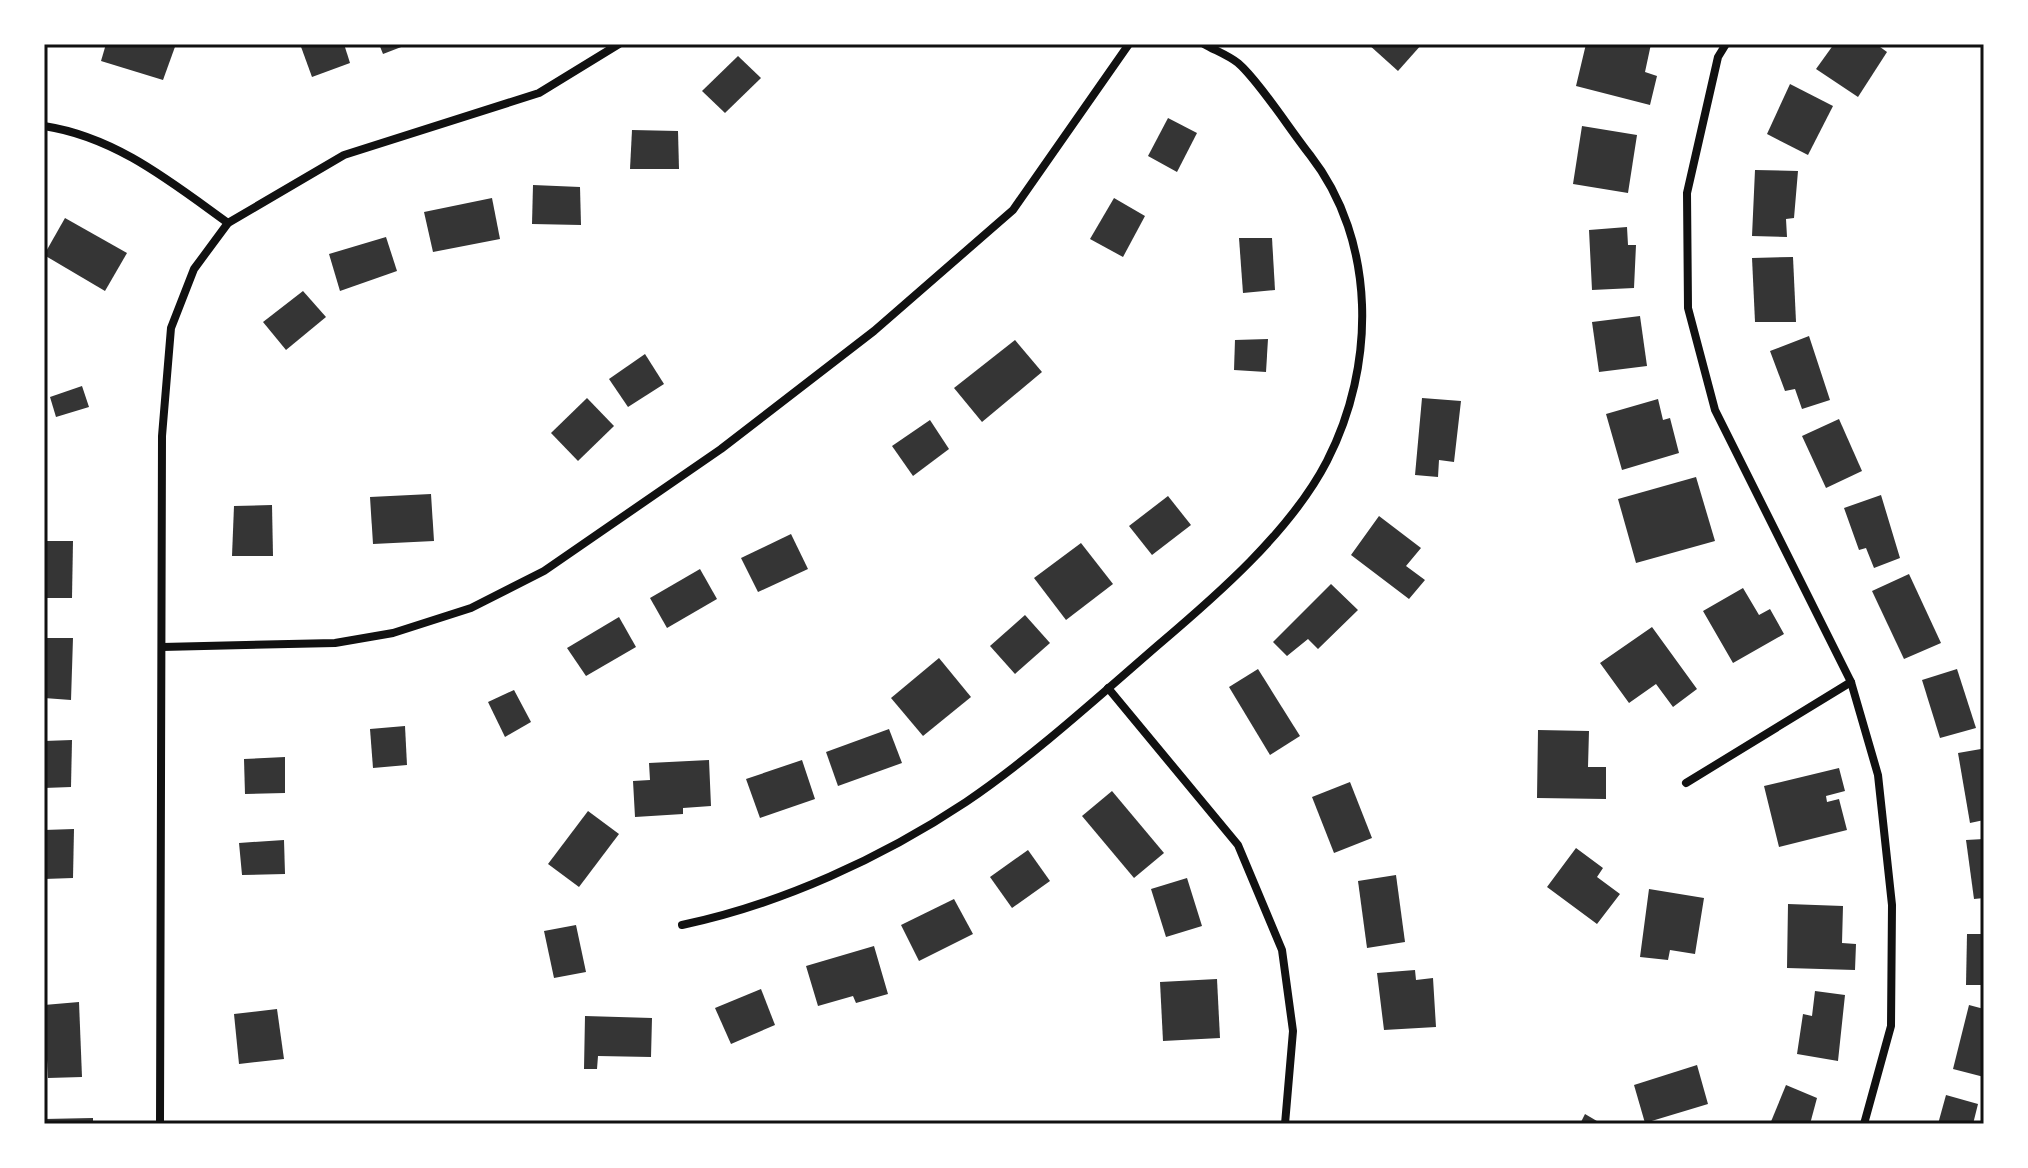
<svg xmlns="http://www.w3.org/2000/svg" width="2028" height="1168" font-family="'PT Sans Narrow',sans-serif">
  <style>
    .building { fill: #353535 }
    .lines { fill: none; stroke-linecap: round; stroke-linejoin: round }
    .minor { stroke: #111; stroke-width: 8 }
    .neatline { fill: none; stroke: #111; stroke-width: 3 }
  </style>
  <rect width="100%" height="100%" fill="#fff"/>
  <g class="building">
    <polygon points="106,44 176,44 163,80 101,61"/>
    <polygon points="300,44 344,44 350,63 312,77"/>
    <polygon points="379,44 409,44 383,54"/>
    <polygon points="1368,44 1422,44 1398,71"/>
    <polygon points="1586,44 1651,44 1645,72 1657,76 1650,105 1576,86"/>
    <polygon points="1834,44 1876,44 1887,52 1858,97 1816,69"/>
    <polygon points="738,56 761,78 725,113 702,91"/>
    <polygon points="1790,84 1833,106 1808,155 1767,134"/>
    <polygon points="1168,118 1197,133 1177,172 1148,156"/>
    <polygon points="1582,126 1637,135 1628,193 1573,184"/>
    <polygon points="632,130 678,131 679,169 630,169"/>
    <polygon points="1755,170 1798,171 1794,218 1786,219 1787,237 1752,236"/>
    <polygon points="533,185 580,187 581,225 532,224"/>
    <polygon points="492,198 500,239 433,252 424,212"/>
    <polygon points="1114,198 1145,216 1123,257 1090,239"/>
    <polygon points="65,218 127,253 105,291 44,255"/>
    <polygon points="1627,227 1628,245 1636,245 1634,288 1592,290 1589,230"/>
    <polygon points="386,237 397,271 340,291 329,254"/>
    <polygon points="1239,238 1272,238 1275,290 1243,293"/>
    <polygon points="1793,257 1796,322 1755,322 1752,258"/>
    <polygon points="303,291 326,317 286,350 263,322"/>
    <polygon points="1640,316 1647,366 1599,372 1592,322"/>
    <polygon points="1809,336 1830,400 1802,409 1795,389 1785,391 1770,351"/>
    <polygon points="1268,339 1266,372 1234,370 1235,340"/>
    <polygon points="1015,340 1042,372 982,422 954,388"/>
    <polygon points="645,354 664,384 628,407 609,379"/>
    <polygon points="82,386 89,407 56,417 50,397"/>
    <polygon points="587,398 614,426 578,461 551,433"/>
    <polygon points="1422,398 1461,401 1454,462 1439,460 1438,477 1415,475"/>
    <polygon points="1658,399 1663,420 1670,418 1679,453 1622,470 1606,414"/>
    <polygon points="1839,419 1862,471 1826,488 1802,436"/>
    <polygon points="930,420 949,449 913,476 892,446"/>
    <polygon points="1696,477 1715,541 1636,563 1618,499"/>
    <polygon points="431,494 434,541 373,544 370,497"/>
    <polygon points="1881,495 1900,558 1874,568 1866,548 1859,550 1844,508"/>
    <polygon points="1168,496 1191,525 1152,555 1129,526"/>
    <polygon points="272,505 273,556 232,556 234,506"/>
    <polygon points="1379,516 1421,548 1406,566 1425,580 1409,599 1351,555"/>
    <polygon points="791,534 808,569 758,592 741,558"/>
    <polygon points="44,541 73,541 72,598 44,598"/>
    <polygon points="1081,543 1113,584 1066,620 1034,578"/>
    <polygon points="700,569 717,599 667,628 650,598"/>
    <polygon points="1909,574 1941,643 1904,659 1872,591"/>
    <polygon points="1331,584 1358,610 1318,649 1308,639 1287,656 1273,642"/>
    <polygon points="1743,588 1759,615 1770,609 1784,634 1733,663 1703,611"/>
    <polygon points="1025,615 1050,643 1015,674 990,646"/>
    <polygon points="619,617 636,647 586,676 567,648"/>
    <polygon points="1652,627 1697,689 1673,707 1656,684 1629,703 1600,663"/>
    <polygon points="44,638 73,638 71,700 44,698"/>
    <polygon points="939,658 971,697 923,736 891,698"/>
    <polygon points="1258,669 1300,736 1270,755 1229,687"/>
    <polygon points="1957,669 1976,728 1940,738 1922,680"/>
    <polygon points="514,690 531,722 505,737 488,702"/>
    <polygon points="405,726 407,765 373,768 370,729"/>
    <polygon points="889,729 902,763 838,786 826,752"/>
    <polygon points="1538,730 1589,731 1588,767 1606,767 1606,799 1537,798"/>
    <polygon points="72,740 71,787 44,788 44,741"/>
    <polygon points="1981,749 1984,820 1970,823 1958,753"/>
    <polygon points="285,757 285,793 245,794 244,759"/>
    <polygon points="709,760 711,806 683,808 683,814 635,817 633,781 650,780 649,763"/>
    <polygon points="802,760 815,799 760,818 746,779"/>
    <polygon points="1839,768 1845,791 1826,796 1827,802 1839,799 1847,830 1779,847 1764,786"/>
    <polygon points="1350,782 1372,838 1334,853 1312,797"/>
    <polygon points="1112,791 1164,853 1134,878 1082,816"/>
    <polygon points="588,811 619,834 579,887 548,864"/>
    <polygon points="74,829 73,878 44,879 44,830"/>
    <polygon points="1984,839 1984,898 1974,899 1966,840"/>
    <polygon points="284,840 285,874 242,875 239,843"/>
    <polygon points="1576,848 1603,868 1597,877 1620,894 1597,924 1547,887"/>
    <polygon points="1028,850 1050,881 1012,908 990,877"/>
    <polygon points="1396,875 1405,942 1367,948 1358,881"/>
    <polygon points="1187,878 1202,926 1166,937 1151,889"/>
    <polygon points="1649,889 1704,898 1695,954 1670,950 1668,960 1640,957"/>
    <polygon points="954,899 973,934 919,961 901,925"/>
    <polygon points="1788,904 1843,906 1842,943 1856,944 1855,970 1787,968"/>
    <polygon points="576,925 586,972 554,978 544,931"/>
    <polygon points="1967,934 1984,934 1984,985 1966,985"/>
    <polygon points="874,946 888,994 856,1003 853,996 818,1006 806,966"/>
    <polygon points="1415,970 1416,980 1433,978 1436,1027 1384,1030 1377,973"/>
    <polygon points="1217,979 1220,1038 1163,1041 1160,982"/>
    <polygon points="761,989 775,1025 731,1044 715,1008"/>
    <polygon points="1815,991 1845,995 1838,1061 1797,1054 1803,1014 1812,1016"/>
    <polygon points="79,1002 82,1077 48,1078 44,1005"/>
    <polygon points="1969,1005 1984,1009 1984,1077 1953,1069"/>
    <polygon points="277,1009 284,1059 239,1064 234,1014"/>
    <polygon points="585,1016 652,1018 651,1057 598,1056 597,1069 584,1069"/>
    <polygon points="1697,1065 1708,1104 1645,1123 1634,1085"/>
    <polygon points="1786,1085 1817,1098 1810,1124 1770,1124"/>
    <polygon points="1946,1095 1978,1104 1973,1124 1938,1124"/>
    <polygon points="1585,1114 1602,1124 1580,1124"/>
    <polygon points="93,1118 93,1124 44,1124 44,1119"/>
  </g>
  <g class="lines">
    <g class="minor">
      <polyline points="1726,44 1718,57 1687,193 1688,308 1715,410 1851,682 1878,775 1892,905 1891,1026 1864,1124"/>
      <path d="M 44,126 C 116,137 171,182 228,223"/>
      <polyline points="162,647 335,643 393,633 471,608 544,571 721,449 874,331 1013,210 1129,44"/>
      <polyline points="1108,688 1238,845 1282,950 1293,1031 1285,1124"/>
      <polyline points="1686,783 1851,682"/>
      <path d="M 682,925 C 781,904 882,858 966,802 C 1031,758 1097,698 1157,646 C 1216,596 1291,531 1327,461 C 1376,366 1377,241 1310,155 C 1291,131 1258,80 1238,63 C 1228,55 1214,50 1204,44"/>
      <polyline points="160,1124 162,436 171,328 194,269 228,223 344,155 539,93 619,44"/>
    </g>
  </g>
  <rect width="2028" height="1168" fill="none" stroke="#ffffff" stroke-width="92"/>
  <rect x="46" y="46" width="1936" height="1076" class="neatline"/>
</svg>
